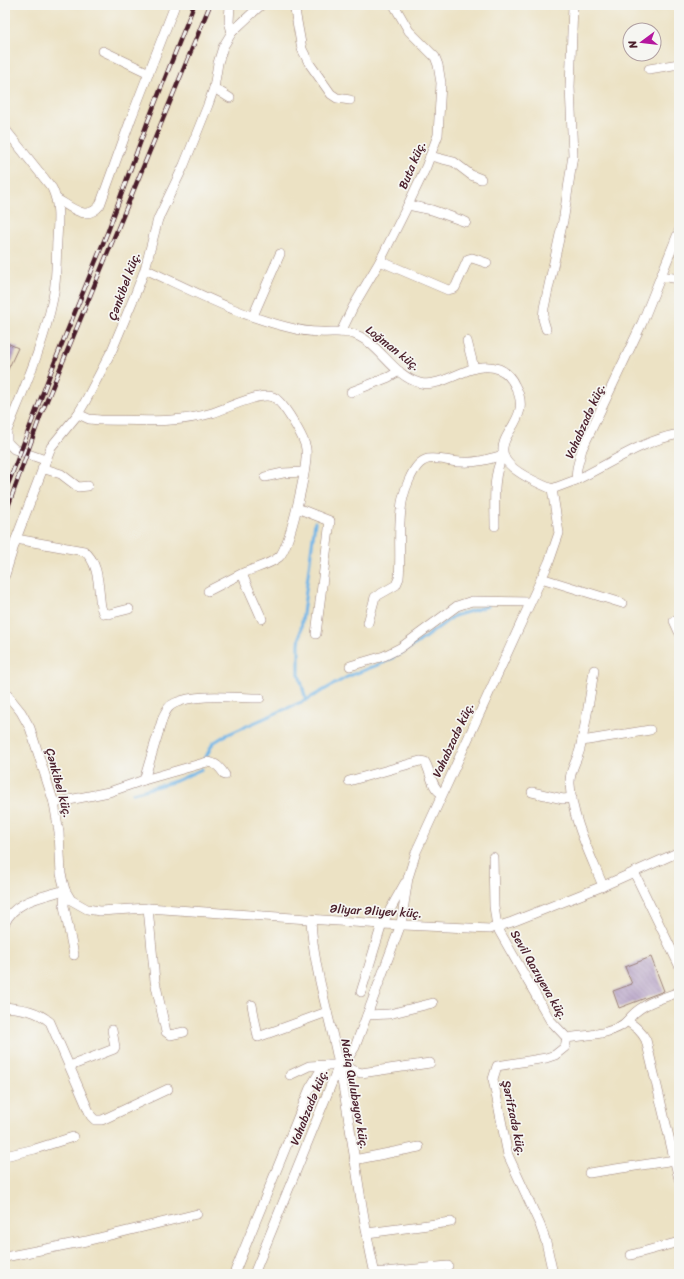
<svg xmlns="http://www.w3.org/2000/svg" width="684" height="1279" font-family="Sriracha,sans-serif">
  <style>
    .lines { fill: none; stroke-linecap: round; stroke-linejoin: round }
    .stream { stroke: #72b6e8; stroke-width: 3 }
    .building { fill: url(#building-back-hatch) }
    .street-casing { stroke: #9b8078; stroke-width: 10 }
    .street { stroke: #fff; stroke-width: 9 }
    .rail-casing { stroke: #4a1f2b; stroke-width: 4.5 }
    .rail { stroke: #f6f6f2; stroke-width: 3; stroke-dasharray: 9; stroke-linecap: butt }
    .labels { text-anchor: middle; stroke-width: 3.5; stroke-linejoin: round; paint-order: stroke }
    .street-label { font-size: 12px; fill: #4a1f2b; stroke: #f6f6f2 }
  </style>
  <defs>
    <pattern id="building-back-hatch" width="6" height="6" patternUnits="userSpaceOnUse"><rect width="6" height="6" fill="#b19bc3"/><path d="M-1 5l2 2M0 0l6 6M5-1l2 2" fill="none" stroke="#927e9f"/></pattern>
  </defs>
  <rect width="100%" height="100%" fill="#f6f6f2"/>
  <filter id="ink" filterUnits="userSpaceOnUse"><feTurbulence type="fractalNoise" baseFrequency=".025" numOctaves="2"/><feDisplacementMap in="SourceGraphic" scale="8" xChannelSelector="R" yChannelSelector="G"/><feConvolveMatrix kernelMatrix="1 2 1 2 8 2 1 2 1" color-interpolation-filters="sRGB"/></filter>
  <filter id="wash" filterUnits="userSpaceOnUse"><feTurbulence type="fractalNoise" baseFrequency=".012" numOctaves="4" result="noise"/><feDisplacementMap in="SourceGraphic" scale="16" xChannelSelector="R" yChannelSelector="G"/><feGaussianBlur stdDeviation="0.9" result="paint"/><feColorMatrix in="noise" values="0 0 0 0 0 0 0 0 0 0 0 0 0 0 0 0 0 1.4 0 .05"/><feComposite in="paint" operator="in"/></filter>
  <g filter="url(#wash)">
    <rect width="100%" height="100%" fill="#ece2c4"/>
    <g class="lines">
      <g class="stream">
        <polyline points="306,700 299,674 299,644 315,522"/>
        <polyline points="205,759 213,743 226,735 306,700 349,676 385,662 416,644 454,616 488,606"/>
        <polyline points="133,793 176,781 202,769"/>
      </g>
    </g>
    <g id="blocks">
      <g class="building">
        <polygon points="5,342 18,348 5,376"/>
        <polygon points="651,957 664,991 619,1008 613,991 632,984 625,967"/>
      </g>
    </g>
  </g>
  <g filter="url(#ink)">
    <use href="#blocks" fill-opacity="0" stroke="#9b8078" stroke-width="1"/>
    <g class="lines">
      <g class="street-casing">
        <g id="street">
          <polyline points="230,5 229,22 232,32"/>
          <polyline points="294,5 302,49 309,63 331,94 337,98 350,100"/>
          <polyline points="103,51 149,73"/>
          <polyline points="649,69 679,64"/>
          <polyline points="214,88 230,98"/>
          <path d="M 5,129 L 52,188 C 60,205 58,221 57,240 C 56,259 57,279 53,298 C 44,344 24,388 7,431 L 7,442"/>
          <polyline points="430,156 454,162 471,175 481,179"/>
          <path d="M 57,199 C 72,208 87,222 100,205 L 132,116 L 175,5"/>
          <polyline points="408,205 432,210 466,222"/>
          <polyline points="380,261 448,290 455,288 468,259 472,258 487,263"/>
          <path d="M 145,269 C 191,290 238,315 287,327 C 298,330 309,332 320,332 C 331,333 345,330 356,335 C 380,344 393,376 420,383 C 445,389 472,358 499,369 C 506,372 512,379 515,386 C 534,419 496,433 504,456 C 508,470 540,484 552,489"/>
          <polyline points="661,276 679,279"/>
          <polyline points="253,316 280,254"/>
          <polyline points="546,329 543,319 544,308 564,216 573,155 570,87 573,5"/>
          <polyline points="341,332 353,307 380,261 405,211 426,167 438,135 441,83 438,65 435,57 409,31 394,5"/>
          <polyline points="467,341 474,368"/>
          <polyline points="351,392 389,377 399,371"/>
          <path d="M 78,414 L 89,419 L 100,420 C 137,420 176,424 212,413 C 226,409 258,392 273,397 C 283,401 305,439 306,449 C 308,466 290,547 279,557 C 269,565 254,568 243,573 C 231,579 220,585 208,591"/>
          <polyline points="7,442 14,449 45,460"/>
          <polyline points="42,468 61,474 78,487 88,486"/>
          <polyline points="265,477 283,473 304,472"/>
          <path d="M 576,480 C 610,464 641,441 679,434"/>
          <polyline points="297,508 330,521 316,634"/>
          <path d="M 495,526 C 495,503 492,476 503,455"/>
          <path d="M 16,539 L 84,551 C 100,563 98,589 101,607 L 103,613 L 109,614 L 129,609"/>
          <polyline points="242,574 262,619"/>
          <polyline points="5,575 16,539 51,447 78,414 85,402 112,350 135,295 145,269 158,219 184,165 208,105 214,88 218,63 223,47 232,32 261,5"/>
          <polyline points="541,578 622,603"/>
          <polyline points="674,621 679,632"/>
          <path d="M 368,623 L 375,597 L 396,585 L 399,578 C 401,556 398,532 401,510 C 402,496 412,462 428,459 C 438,457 450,462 461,462 C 476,463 489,459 503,455"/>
          <polyline points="350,666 384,656 400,648 457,606 472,601 530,602"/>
          <path d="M 594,670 C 590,697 586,723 580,749 C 577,761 569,771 570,784 C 572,819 590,854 603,886"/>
          <polyline points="5,692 21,712 30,728 54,803 59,832 61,874 65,890 71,900 87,909 100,911 148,908 382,924 490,929 512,922 603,886 679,852"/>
          <polyline points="582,741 650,730"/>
          <path d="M 144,780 L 207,762 C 217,763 220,768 225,775"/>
          <path d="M 349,781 L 420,761 L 425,762 C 431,772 431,787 441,793"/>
          <polyline points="532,792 563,799 572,798"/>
          <path d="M 54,803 L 109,792 L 144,780 L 163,717 C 166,711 168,706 175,703 C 197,693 236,698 260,698"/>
          <path d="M 493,857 L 494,906 L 497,927 L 550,1020 L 567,1038 C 584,1035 614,1035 627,1021 C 636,1027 641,1031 646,1040 L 679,1179"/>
          <polyline points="634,872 679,965"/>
          <polyline points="65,890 64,906 74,955"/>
          <polyline points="148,908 155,981 166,1032 170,1035 184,1032"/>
          <path d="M 311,919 C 313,969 330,1016 339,1065 C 353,1134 359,1205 375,1274"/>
          <path d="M 5,923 C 15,900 43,897 65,890"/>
          <polyline points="361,992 382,924 405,883"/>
          <polyline points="252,1005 258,1037 327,1012"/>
          <path d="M 5,1007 C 23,1009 36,1010 50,1022 L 91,1116 L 95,1120 L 102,1120 L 168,1089"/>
          <polyline points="367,1015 389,1014 433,1003"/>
          <path d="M 627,1021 C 641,1003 658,1000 679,992"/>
          <polyline points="70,1066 114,1049 115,1047 112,1030"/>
          <polyline points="290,1075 309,1066 326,1065"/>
          <polyline points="5,1156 35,1149 73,1137"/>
          <polyline points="354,1160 419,1147"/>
          <polyline points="589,1173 675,1160"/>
          <polyline points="367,1233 451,1222"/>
          <polyline points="631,1255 679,1242"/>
          <polyline points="5,1257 86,1241 197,1214"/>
          <polyline points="374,1273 448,1266"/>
          <polyline points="234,1274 310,1088 319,1073 326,1065 339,1065 361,1073 430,1063"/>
          <polyline points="254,1274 339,1065 348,1058 355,1047 401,924 408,878 416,852 549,562 559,533 552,489 576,480 577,468 582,449 642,323 679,231"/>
          <polyline points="553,1274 546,1242 540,1225 508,1155 493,1079 497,1066 546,1058 555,1055 565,1047 567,1038"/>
        </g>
      </g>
      <use href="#street" class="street"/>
      <g class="rail-casing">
        <g id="rail">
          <polyline points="5,492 57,356 108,231 148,121 194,5"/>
          <polyline points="5,515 40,417 210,5"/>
        </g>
      </g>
      <use href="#rail" class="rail"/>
    </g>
  </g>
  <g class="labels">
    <g class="street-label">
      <text transform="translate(412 165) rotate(-67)" y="4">Buta küç.</text>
      <text transform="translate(124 286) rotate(-70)" y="4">Çənkibel küç.</text>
      <text transform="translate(393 348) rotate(38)" y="4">Loğman küç.</text>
      <text transform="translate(585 421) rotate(-66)" y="4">Vahabzadə küç.</text>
      <text transform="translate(453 740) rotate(-65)" y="4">Vahabzadə küç.</text>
      <text transform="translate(59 783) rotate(75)" y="4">Çənkibel küç.</text>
      <text transform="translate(376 911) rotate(3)" y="4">Əliyar Əliyev küç.</text>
      <text transform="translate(539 975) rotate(60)" y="4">Sevil Qazıyeva küç.</text>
      <text transform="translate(355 1094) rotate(80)" y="4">Natiq Qulubəyov küç.</text>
      <text transform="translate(309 1107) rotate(-68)" y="4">Vahabzadə küç.</text>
      <text transform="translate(514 1118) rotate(78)" y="4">Şərifzadə küç.</text>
    </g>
  </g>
  <rect width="684" height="1279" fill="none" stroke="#f6f6f2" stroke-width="20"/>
  <g transform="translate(642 42) rotate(255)"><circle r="19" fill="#f6f6f2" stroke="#b1a0a2"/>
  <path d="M0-3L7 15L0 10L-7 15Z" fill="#b5179e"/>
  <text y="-6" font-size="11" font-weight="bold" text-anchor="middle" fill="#4a1f2b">N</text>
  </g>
</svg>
